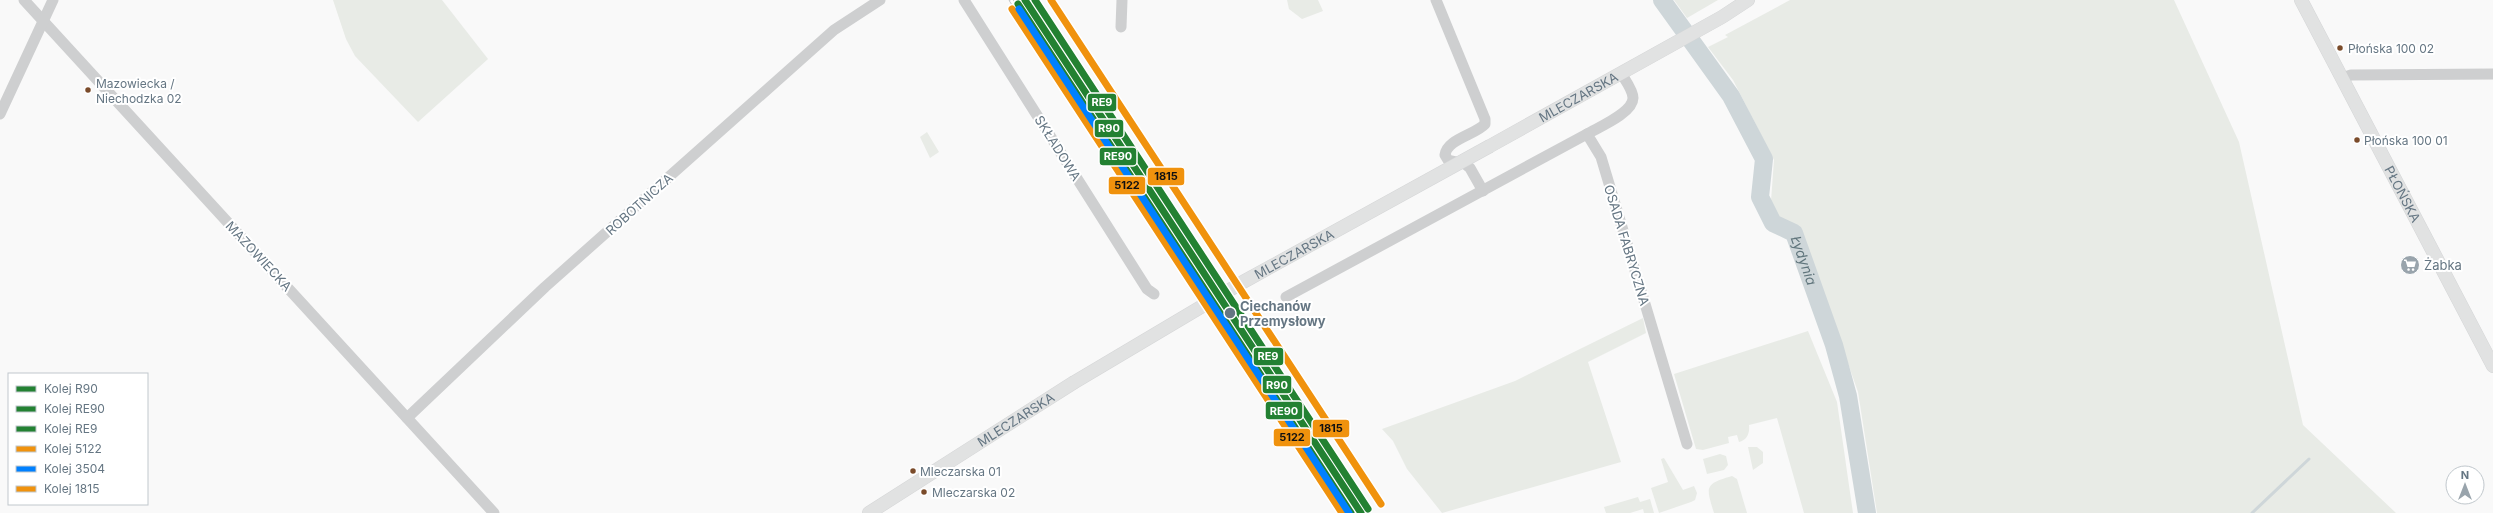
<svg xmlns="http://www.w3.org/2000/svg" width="2493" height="513" font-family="Inter,sans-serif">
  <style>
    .green { fill: #e8ebe6 }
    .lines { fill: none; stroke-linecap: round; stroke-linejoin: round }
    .stream { stroke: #ced6d9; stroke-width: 3 }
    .river { stroke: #ced6d9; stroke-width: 18 }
    .major-casing { stroke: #d5d6d7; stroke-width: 14 }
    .minor { stroke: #cecfd0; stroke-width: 11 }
    .major { stroke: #e1e2e2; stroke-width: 13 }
    .rail-casing { stroke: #c3c5c6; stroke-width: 4.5 }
    .rail { stroke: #fff; stroke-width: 3; stroke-dasharray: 9; stroke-linecap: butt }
    .major-bridge-casing { stroke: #d5d6d7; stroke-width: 14; stroke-linecap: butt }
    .major-bridge { stroke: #e1e2e2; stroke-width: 13 }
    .rail-1-casing { stroke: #fff; stroke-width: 10 }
    .rail-2-casing { stroke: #fff; stroke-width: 10 }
    .rail-3-casing { stroke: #fff; stroke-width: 10 }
    .rail-4-casing { stroke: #fff; stroke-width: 10 }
    .rail-5-casing { stroke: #fff; stroke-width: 10 }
    .rail-6-casing { stroke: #fff; stroke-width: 10 }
    .rail-1 { stroke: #238132; stroke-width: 7 }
    .rail-2 { stroke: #238132; stroke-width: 7 }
    .rail-3 { stroke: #238132; stroke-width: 7 }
    .rail-4 { stroke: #f0920d; stroke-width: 7 }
    .rail-5 { stroke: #0080ff; stroke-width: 7 }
    .rail-6 { stroke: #f0920d; stroke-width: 7 }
    .bus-dot { fill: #7a4b2a; stroke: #fff; stroke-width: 1.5 }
    .stop-dot { fill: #657683; stroke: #fff; stroke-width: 1.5 }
    .labels { text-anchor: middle; stroke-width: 4; stroke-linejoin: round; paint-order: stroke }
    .bus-label { font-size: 12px; fill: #657683; stroke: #fff; text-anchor: start }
    .street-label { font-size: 13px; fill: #657683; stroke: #fff }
    .poi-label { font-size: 13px; fill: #657683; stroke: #fff; text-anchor: start }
    .stop-label { font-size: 13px; font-weight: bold; fill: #657683; stroke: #fff; text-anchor: start }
    .water-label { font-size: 14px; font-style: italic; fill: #60757c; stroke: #fff }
    .line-badge { stroke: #fff; stroke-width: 1.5 }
    .badge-label { font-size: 11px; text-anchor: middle; font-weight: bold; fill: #fff }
    .pale-badge-label { font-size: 11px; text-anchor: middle; font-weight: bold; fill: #111 }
  </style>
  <rect width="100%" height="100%" fill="#f9f9f9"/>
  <g class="green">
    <polygon points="333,0 442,0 488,59 418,122 355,56 346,39"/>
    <polygon points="1287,0 1318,0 1323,11 1302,19 1289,9"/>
    <polygon points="1674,0 1718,0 1687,18"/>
    <polygon points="1790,0 2174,0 2239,142 2303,425 2396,513 1877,513 1858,392 1800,226 1779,220 1771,201 1774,160 1733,80 1708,47 1728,37 1725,35"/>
    <polygon points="927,132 939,152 930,158 920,137"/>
    <polygon points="1643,318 1646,333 1588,362 1621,462 1442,513 1407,469 1393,441 1382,429 1515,381"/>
    <path d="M 1808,331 L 1837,402 L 1853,513 L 1804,513 L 1777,418 L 1749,425 C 1750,433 1747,440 1739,442 L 1737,435 L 1728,437 L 1729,443 L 1703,450 L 1696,449 L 1674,374 Z"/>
    <polygon points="1748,447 1757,447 1763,452 1763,463 1753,470"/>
    <polygon points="1720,454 1726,456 1728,465 1724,470 1707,474 1703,459"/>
    <polygon points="1664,458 1683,490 1694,486 1697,493 1695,500 1691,502 1659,513 1651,488 1668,482 1661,459"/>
    <path d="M 1732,476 L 1737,479 L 1747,513 L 1714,513 C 1706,487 1704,484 1732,476 Z"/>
    <polygon points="1638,497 1640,502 1650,499 1654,513 1644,513 1643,509 1630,513 1606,513 1604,507"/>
  </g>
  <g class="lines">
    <polyline class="stream" points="2252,513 2309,459"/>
    <path class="river" id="s1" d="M 1662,0 L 1731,96 L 1764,159 L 1760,197 L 1773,223 L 1794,233 L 1834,345 L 1848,396 L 1867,513"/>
    <g class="major-casing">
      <g id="major">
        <path id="s2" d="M 2301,0 L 2493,366"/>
        <path id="s3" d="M 1490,146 L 1722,17 L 1748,0"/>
        <path id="s4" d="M 869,513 L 1073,383"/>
      </g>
    </g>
    <g class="minor">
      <polyline points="24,0 494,513"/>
      <polyline points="964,0 1147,289 1154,294"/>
      <path d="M 1436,0 L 1485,119 L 1485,124 C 1475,135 1447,139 1445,155 L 1448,160 L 1465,164 L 1470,168 L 1483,191"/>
      <polyline points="1121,27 1122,0"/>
      <path d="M 1621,73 C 1625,80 1633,90 1633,98 C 1633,113 1599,127 1587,134 L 1601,157 L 1687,444"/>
      <polyline points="2342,78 2351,75 2493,74"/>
      <polyline points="0,114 53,0"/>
      <polyline points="1286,297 1587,134"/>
      <polyline points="407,418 545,287 834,30 880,0"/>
    </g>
    <use href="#major" class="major"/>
    <g class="rail-casing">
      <path id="rail" d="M 1011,0 C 1123,170 1230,343 1342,513"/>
    </g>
    <use href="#rail" class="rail"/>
    <g class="major-bridge-casing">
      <g id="major-bridge">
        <path id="s5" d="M 1073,383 L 1243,282 L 1490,146"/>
      </g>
    </g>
    <use href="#major-bridge" class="major-bridge"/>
    <g class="rail-1-casing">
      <polyline id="rail-1" points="1025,0 1361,513"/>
    </g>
    <g class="rail-2-casing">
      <polyline id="rail-2" points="1018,4 1351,513"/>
    </g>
    <g class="rail-3-casing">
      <polyline id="rail-3" points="1035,0 1368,509"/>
    </g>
    <g class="rail-4-casing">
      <polyline id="rail-4" points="1012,9 1342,513"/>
    </g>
    <g class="rail-5-casing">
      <polyline id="rail-5" points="1019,9 1349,513"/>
    </g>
    <g class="rail-6-casing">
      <polyline id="rail-6" points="1051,0 1381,504"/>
    </g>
    <use href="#rail-1" class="rail-1"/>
    <use href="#rail-2" class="rail-2"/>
    <use href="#rail-3" class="rail-3"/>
    <use href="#rail-4" class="rail-4"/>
    <use href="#rail-5" class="rail-5"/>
    <use href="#rail-6" class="rail-6"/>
  </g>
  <defs>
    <g id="supermarket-disc" transform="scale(1)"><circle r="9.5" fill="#99a4ac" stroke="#fff"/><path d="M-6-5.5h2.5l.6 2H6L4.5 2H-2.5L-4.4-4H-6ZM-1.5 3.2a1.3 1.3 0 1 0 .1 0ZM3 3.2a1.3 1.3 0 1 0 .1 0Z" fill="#fff"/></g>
  </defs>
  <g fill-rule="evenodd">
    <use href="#supermarket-disc" x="2410" y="265"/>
  </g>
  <g class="bus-dot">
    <circle cx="2340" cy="48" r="3.5"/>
    <circle cx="88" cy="90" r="3.5"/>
    <circle cx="2357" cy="140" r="3.5"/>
    <circle cx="913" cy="471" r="3.5"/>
    <circle cx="924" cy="492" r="3.5"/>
  </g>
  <circle class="stop-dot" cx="1230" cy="313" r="6"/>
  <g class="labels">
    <g class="bus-label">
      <text x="2348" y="53">Płońska 100 02</text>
      <text x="96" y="88">Mazowiecka /<tspan x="96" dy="15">Niechodzka 02</tspan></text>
      <text x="2364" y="145">Płońska 100 01</text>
      <text x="920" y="476">Mleczarska 01</text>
      <text x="932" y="497">Mleczarska 02</text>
    </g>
    <g class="street-label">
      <text dy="5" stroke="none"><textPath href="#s3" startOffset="101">MLECZARSKA</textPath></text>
      <text transform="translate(1058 148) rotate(58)" y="5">SKŁADOWA</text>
      <text dy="5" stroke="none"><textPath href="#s2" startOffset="219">PŁOŃSKA</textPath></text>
      <text transform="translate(639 204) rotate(-42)" y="5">ROBOTNICZA</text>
      <text transform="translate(1627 245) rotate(73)" y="5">OSADA FABRYCZNA</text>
      <text dy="5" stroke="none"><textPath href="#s5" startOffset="256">MLECZARSKA</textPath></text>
      <text transform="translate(259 256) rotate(47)" y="5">MAZOWIECKA</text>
      <text dy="5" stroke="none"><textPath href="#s4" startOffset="174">MLECZARSKA</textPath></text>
    </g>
    <g class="poi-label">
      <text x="2424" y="270">Żabka</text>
    </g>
    <g class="stop-label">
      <text x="1240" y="311">Ciechanów<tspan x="1240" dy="15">Przemysłowy</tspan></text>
    </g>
    <g class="water-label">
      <text dy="5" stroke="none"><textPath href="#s1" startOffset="309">Łydynia</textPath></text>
    </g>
  </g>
  <g class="line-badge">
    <rect x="1087" y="93" width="30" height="19" rx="4" fill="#238132"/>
    <rect x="1094" y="119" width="30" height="19" rx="4" fill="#238132"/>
    <rect x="1099" y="147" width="38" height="19" rx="4" fill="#238132"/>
    <rect x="1147" y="167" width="38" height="19" rx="4" fill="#f0920d"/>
    <rect x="1108" y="176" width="38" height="19" rx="4" fill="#f0920d"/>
    <rect x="1253" y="347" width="31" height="19" rx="4" fill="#238132"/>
    <rect x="1262" y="375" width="30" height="19" rx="4" fill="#238132"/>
    <rect x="1265" y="401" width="38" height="19" rx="4" fill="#238132"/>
    <rect x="1312" y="419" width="38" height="19" rx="4" fill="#f0920d"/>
    <rect x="1273" y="428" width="38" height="19" rx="4" fill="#f0920d"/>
  </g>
  <g class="badge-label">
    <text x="1102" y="106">RE9</text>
    <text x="1109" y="132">R90</text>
    <text x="1118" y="160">RE90</text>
    <text x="1268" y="360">RE9</text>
    <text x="1277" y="389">R90</text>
    <text x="1284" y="415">RE90</text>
  </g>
  <g class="pale-badge-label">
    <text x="1166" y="180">1815</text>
    <text x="1127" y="189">5122</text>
    <text x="1331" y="432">1815</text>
    <text x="1292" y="441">5122</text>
  </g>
  <rect x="8" y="373" width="140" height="132" fill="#ffffff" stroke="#c1c8cd"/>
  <rect x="16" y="386" width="20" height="6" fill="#238132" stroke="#c1c8cd"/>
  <text x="44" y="393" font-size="12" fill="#657683">Kolej R90</text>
  <rect x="16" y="406" width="20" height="6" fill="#238132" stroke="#c1c8cd"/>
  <text x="44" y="413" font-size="12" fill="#657683">Kolej RE90</text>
  <rect x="16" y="426" width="20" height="6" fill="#238132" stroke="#c1c8cd"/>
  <text x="44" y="433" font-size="12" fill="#657683">Kolej RE9</text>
  <rect x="16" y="446" width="20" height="6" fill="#f0920d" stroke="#c1c8cd"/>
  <text x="44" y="453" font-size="12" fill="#657683">Kolej 5122</text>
  <rect x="16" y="466" width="20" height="6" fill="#0080ff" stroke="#c1c8cd"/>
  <text x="44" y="473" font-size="12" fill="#657683">Kolej 3504</text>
  <rect x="16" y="486" width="20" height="6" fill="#f0920d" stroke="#c1c8cd"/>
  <text x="44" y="493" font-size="12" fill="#657683">Kolej 1815</text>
  <g transform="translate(2465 485)"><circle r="19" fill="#ffffff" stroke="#c1c8cd"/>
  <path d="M0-3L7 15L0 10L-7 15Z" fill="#99a4ac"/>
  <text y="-6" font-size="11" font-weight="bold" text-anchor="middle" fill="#657683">N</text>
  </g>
</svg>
